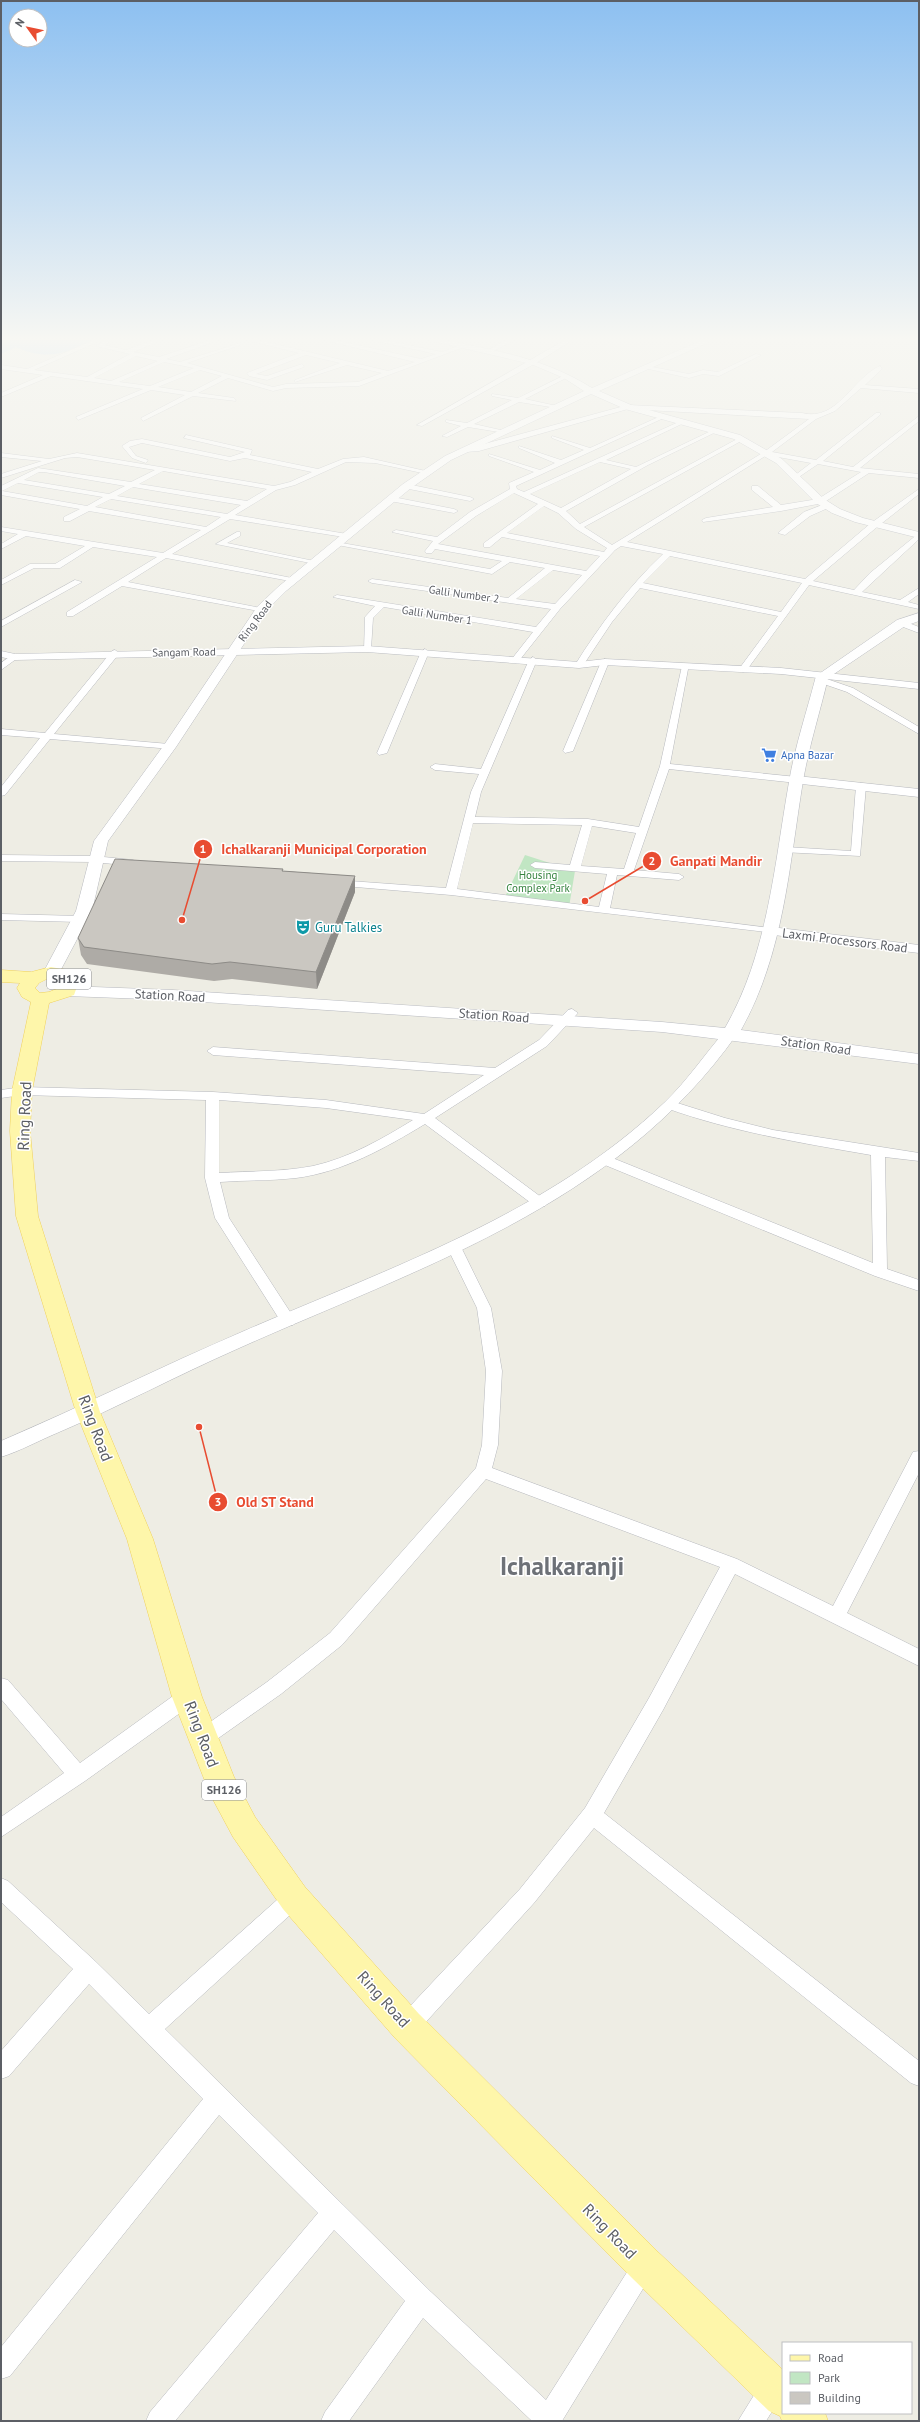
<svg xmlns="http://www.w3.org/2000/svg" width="920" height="2422" font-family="'PT Sans',sans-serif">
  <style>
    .green { fill: #c1e6c3 }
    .water { fill: #a5d1fe }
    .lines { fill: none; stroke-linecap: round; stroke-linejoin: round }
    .minor-casing { stroke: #b7b9be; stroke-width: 1 }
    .tertiary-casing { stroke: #b7b9be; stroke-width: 1 }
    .secondary-casing { stroke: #b8bac0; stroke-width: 1 }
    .primary-casing { stroke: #f0d15c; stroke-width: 1 }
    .minor { fill: #fff; fill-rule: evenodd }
    .tertiary { fill: #fff; fill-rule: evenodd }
    .secondary { fill: #fff; fill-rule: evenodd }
    .primary { fill: #fef6aa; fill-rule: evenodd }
    .wall { fill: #aeaba6 }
    .shaded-wall { fill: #8d8b87 }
    .building { fill: #cac7c1; stroke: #8d8b87 }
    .labels { text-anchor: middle; stroke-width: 3; stroke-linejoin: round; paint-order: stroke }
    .far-street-label { font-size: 11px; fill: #5c5f65; stroke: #fff }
    .far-shop-label { font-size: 11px; fill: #366cbe; stroke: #fff; text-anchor: start }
    .far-park-label { font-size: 11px; fill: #35833e; stroke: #fff }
    .shield { fill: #fff; stroke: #8d8f93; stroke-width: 1 }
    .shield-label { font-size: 12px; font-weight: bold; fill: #5c5f65 }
    .culture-label { font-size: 13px; fill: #0d838f; stroke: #fff; text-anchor: start }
    .street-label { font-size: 13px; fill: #5c5f65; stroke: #fff }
    .near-street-label { font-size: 16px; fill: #5c5f65; stroke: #fff }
    .near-town-label { font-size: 25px; font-weight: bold; fill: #6d7177; stroke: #fff }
    .leader { fill: none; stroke: #e84c31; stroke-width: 1.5 }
    .callout-dot { fill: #e84c31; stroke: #fff; stroke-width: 1.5 }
    .mark-label { font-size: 12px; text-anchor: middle; font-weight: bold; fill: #fff }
    .callout-label { font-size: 14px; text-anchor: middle; font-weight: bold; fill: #e84c31; stroke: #fff; stroke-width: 3; stroke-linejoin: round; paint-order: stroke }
  </style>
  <rect width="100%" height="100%" fill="#eeede4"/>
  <polygon class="green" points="525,855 556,865 576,865 569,907 504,899"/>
  <path class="water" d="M 1,339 L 99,339 C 69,352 48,362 16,347 L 1,354 Z"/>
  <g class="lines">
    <g class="minor-casing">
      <g id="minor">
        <path d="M 96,339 L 104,339 L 34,370 L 87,377 L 130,354 L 96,346 L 108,339 L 115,339 L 104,345 L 126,350 L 156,339 L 165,339 L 133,352 L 159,357 L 213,339 L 222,339 L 166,359 L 180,362 L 240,343 L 240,345 L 187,363 L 273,387 L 286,384 L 358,382 L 382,373 L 347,365 L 295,382 L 295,380 L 340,363 L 306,355 L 256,374 L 267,376 L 302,364 L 304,367 L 267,380 L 249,376 L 247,373 L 299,353 L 243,339 L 254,339 L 388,371 L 415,362 L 319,339 L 330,339 L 421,359 L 436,354 L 367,339 L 379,339 L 442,352 L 461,345 L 464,347 L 359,386 L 286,388 L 273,391 L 228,378 L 198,393 L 234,398 L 236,401 L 193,396 L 143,421 L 141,418 L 185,395 L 151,390 L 78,420 L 76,417 L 143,389 L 51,376 L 1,397 L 1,393 L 43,375 L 1,369 L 1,365 L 27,369 ZM 136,356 L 158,361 L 111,381 L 94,378 ZM 164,362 L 194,368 L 150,386 L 119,382 ZM 200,370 L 222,376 L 191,392 L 158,387 Z"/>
        <polygon points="508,339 516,339 490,353 485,352"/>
        <polygon points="567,339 574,339 536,363 422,426 417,425"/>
        <polygon points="756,354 761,355 719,376 703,374 689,378 644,368 647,366 689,374 703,370 718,372"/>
        <path d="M 880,366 L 882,369 L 865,385 L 919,389 L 919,393 L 861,388 L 835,411 L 816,419 L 772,452 L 816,460 L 876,413 L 880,413 L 880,415 L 823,461 L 853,467 L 919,416 L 919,421 L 860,468 L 919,474 L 919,478 L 869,473 L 823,503 L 781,511 L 703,522 L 702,520 L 706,518 L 773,507 L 752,490 L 752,486 L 758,486 L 781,505 L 818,499 L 861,472 L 818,464 L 796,479 L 794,476 L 811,463 L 767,455 L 627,542 L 805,579 L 871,523 L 919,489 L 919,494 L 877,527 L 813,581 L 854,590 L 870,573 L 919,533 L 919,539 L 862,592 L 900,600 L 919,588 L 919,594 L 908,602 L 919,605 L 919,609 L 809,585 L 746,671 L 743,672 L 739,669 L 778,616 L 640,588 L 612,622 L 582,667 L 576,667 L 575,665 C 600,625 628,587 663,554 L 621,546 L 615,550 L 560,609 L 518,662 L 515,663 L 511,660 L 533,632 L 384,607 L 373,618 L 371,649 L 364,651 L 365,617 L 375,606 L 333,597 L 337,595 L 536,627 L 551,609 L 372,583 L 368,581 L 372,579 L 508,598 L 545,568 L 510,562 L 492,574 L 332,544 L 336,542 L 490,569 L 502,561 L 435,549 L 432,553 L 426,553 L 425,551 L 433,541 L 392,532 L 396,530 L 437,537 L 470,512 L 510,489 L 509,483 L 534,472 L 489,456 L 489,454 L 540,470 L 555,463 L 519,448 L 519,446 L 561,460 L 584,450 L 552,438 L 552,436 L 590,448 L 663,415 L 668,416 L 516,486 L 517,489 L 524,492 L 683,420 L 688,421 L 606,460 L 636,467 L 715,429 L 720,430 L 648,465 L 566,511 L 580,524 L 739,438 L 743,438 L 743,440 L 584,527 L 612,545 L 764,452 L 809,419 L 628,409 L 479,451 L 465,452 L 462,450 L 628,405 L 802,413 C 838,422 852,378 880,366 ZM 600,462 L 631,469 L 561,508 L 530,494 ZM 514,493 L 538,504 L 484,543 L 484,547 L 490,547 L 502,537 L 600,556 L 586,571 L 438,544 L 476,516 ZM 544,506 L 558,513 L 576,529 L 607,548 L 604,552 L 507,533 ZM 670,556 L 802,583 L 781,612 L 643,583 ZM 553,570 L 582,575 L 555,604 L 516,599 Z"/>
        <polygon points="565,375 570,376 525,399 557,406 557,408 519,402 474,424 505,431 505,433 468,427 447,437 442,436 461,426 446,422 446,420 467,423 512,400 492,396 492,394 518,398"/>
        <path d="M 186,435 L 252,450 L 250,455 L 318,469 L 343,459 L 364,457 L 430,472 L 427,474 L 375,463 L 346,462 L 295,485 L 276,490 L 235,515 L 347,534 L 351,536 L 350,538 L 230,519 L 172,554 L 292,578 L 296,580 L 295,582 L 166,558 L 128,582 L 261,608 L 265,610 L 264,612 L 122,586 L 73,616 L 67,616 L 67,612 L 157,557 L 93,547 L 60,568 L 34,568 L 1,585 L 1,580 L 30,564 L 55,564 L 85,546 L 26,536 L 1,549 L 1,544 L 18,534 L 1,531 L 1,527 L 163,553 L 201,530 L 89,511 L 70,521 L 64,521 L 64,517 L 80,509 L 1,495 L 1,486 L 38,468 L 131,482 L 155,470 L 77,457 L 65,458 L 1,478 L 1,474 L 42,461 L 1,457 L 1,453 L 49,459 L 77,453 L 274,486 L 290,482 L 312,472 L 245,458 L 230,461 L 142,443 L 129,447 L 136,456 L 148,460 L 146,463 L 132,458 L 122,446 L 130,441 L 142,439 L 230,457 L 245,452 L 184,438 ZM 163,471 L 267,489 L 247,501 L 139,484 ZM 39,472 L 44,472 L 125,486 L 109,494 L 24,480 ZM 18,483 L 103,497 L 87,506 L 2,491 ZM 133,487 L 241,505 L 227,514 L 117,496 ZM 111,499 L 221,517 L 206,527 L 95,507 Z"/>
        <polygon points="407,484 470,497 474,499 470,501 404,488 404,484"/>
        <polygon points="393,497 454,509 458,511 454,513 390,501 389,499"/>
        <polygon points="825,504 829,506 828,508 810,516 785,535 778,533 804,512"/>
        <polygon points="237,532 240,532 240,536 227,543 319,562 315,564 216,544"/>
        <polygon points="75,580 82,582 1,627 1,621"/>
        <polygon points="901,620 919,627 919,633 898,625 897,623"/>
        <polygon points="425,649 429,652 387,753 379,755 377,753 421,652"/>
        <polygon points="115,650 119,653 118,655 54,734 169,744 172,745 172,749 50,739 5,795 1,796 1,787 40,738 1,735 1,729 45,733 112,651"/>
        <polygon points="12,655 19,657 1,670 1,663"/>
        <path d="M 533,657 L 537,660 L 481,792 L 475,817 L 588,819 L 639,827 L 660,766 L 682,666 L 689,664 L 670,764 L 797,777 L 802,780 L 797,783 L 669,769 L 634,870 L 679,874 L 684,877 L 679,880 L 617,875 L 610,908 L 771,928 L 775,929 L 775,933 L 451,895 L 332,885 L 332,881 L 336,880 L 446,888 L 471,792 L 479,774 L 435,770 L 430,767 L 435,764 L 481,769 L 529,660 ZM 473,823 L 582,825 L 570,865 L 535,862 L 530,865 L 535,868 L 607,874 L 599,907 L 457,889 ZM 592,826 L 636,833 L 624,869 L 581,866 Z"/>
        <polygon points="605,659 609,662 573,751 565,753 563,751 601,662"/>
        <polygon points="821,677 853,688 919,727 919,734 847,692 818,682 818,678"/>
        <polygon points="861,783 866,786 860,856 782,852 782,848 786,847 851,851 856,786"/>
        <polygon points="1,855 94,856 133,860 138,863 133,866 94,862 1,861"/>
        <polygon points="1,914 80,916 86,919 80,922 1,920"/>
        <path d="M 572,1009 L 578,1013 L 547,1046 L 435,1118 L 545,1200 L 547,1203 L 545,1206 L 535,1206 L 425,1124 C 385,1148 343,1172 296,1178 C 271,1181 245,1180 220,1182 L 229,1218 L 296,1321 L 293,1325 L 283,1325 L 215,1218 L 205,1178 L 206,1100 L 22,1095 L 1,1098 L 1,1090 L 22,1087 L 213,1092 L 326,1100 L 424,1114 L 484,1075 L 213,1055 L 207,1051 L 213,1047 L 495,1068 L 539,1040 L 568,1010 ZM 219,1100 L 326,1108 L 413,1120 C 382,1139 349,1158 313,1166 C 282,1172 250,1171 219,1173 Z"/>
        <path d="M 671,1101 L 725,1118 L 773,1130 L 919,1153 L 919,1161 L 885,1157 L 887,1269 L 919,1280 L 919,1291 L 875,1276 L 600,1163 L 598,1160 L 600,1157 L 610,1157 L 873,1263 L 871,1155 C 802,1143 733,1132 666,1108 L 665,1105 Z"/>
        <polygon points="454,1242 461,1247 491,1308 502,1371 498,1445 492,1468 737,1559 833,1606 913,1452 919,1451 919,1473 847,1613 919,1649 919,1666 735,1574 663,1710 604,1813 919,2061 919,2086 911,2083 594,1828 534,1903 415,2034 407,2037 399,2034 396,2026 399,2018 520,1889 585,1808 649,1698 720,1567 486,1479 342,1645 281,1694 210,1744 203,1747 196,1744 193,1738 196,1732 267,1682 330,1633 476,1468 482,1445 486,1371 477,1308 447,1247"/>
        <polygon points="1,1678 8,1680 80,1763 180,1691 187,1689 194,1691 196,1697 194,1703 85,1781 1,1837 1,1817 64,1773 1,1699"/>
        <polygon points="1,1878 8,1881 95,1961 149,2014 287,1891 294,1888 301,1891 304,1898 301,1905 165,2029 430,2291 546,2400 636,2258 644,2254 652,2258 656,2266 652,2274 562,2421 532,2421 423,2318 349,2421 321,2421 325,2412 405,2301 334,2230 175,2421 146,2421 150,2412 318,2213 219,2115 10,2376 1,2379 1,2347 203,2099 89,1984 9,2076 1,2079 1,2051 73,1969 1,1902"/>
        <polygon points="773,2375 782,2379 783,2394 766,2421 738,2421 764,2379"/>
      </g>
    </g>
    <g class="tertiary-casing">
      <g id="tertiary">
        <polygon points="367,646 579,662 605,659 781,668 919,683 919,689 781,674 605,665 579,668 367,652 15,660 1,657 1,651 15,654"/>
        <polygon points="797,776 919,789 919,797 793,783 791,780 793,777"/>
        <polygon points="771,927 919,945 919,953 766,934 764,931"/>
        <path d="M 730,1030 L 737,1034 C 616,1206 420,1267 237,1349 C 176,1376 118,1407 57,1433 C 38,1441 20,1451 1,1457 L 1,1441 C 83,1406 162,1366 244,1331 C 389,1268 548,1214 665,1102 C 687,1081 705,1054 725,1031 Z"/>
      </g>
    </g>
    <g class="secondary-casing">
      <g id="secondary">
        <path d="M 424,339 L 440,339 C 496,351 542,357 592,388 L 705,339 L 716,339 L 599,391 L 631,405 L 740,435 L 782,459 L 824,499 L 840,509 L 863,518 L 919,532 L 919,538 L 855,522 L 832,513 L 816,503 L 776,463 L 734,439 L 625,409 L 591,394 L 451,460 L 411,488 L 286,591 L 265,612 L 176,747 L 108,841 L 92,911 L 57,977 L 45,977 L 43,973 L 76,911 L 94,841 L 164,745 L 257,607 L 278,587 L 403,484 L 445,456 L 584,391 L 564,378 L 531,364 Z"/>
        <path d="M 919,613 L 919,621 L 905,626 L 828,678 C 820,712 809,746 803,781 C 789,867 784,953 741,1030 L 919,1054 L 919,1064 L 662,1032 L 173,1000 L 67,996 L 61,995 L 58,991 L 61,987 L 67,986 L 173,990 L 662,1022 L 725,1028 C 768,953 774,867 789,782 C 795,746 807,711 816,676 L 897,620 Z"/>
      </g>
    </g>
    <g class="primary-casing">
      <path id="primary" d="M 51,967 L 67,970 L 79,981 L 74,995 L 49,1003 L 32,1091 L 30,1131 L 38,1216 L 100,1412 L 153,1539 L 202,1697 L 234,1777 L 255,1817 L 305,1887 L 419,2014 L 658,2252 L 783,2370 L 783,2413 L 825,2413 L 828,2421 L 782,2421 L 780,2416 L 769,2411 L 632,2278 L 395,2038 L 283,1909 L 233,1837 L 210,1794 L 172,1697 L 127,1539 L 76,1412 L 16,1216 L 10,1131 L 12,1091 L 31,1002 L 22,997 L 17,988 L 20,983 L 1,982 L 1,970 L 31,972 ZM 47,979 L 55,979 L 60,983 L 59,988 L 49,992 L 40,993 L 35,988 L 39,983 Z"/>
    </g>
    <use href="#minor" class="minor"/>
    <use href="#tertiary" class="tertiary"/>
    <use href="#secondary" class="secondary"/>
    <use href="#primary" class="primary"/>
  </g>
  <polygon class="wall" points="283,869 283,871 355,876 355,892 317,989 232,979 214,981 87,964 81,955 78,938"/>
  <polygon class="shaded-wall" points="355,876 355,892 317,989 316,972"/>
  <polygon class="building" points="115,859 283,869 282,871 355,876 316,972 230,962 212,964 84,947 78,938"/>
  <linearGradient id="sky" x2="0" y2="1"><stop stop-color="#8dc0f1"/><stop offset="0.5" stop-color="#f7f7f3"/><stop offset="1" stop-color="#f7f7f3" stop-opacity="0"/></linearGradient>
  <rect width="920" height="678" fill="url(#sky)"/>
  <defs>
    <g id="supermarket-bare" transform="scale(1.2)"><path d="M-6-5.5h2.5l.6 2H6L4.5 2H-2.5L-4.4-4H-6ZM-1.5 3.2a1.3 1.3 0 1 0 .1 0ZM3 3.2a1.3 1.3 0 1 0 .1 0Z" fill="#3f7fe0" stroke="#fff" stroke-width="2.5" paint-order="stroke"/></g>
    <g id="theatre-bare" transform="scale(1.2)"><path d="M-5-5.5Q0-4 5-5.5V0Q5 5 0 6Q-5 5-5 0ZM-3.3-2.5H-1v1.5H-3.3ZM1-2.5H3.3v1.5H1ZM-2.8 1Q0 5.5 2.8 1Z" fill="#0f9aa8" stroke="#fff" stroke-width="2.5" paint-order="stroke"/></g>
  </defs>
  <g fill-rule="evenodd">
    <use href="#supermarket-bare" x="769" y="755"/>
    <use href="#theatre-bare" x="303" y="927"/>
  </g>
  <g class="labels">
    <g class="far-street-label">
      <text transform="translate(464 594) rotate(8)" y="4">Galli Number 2</text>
      <text transform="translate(437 615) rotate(9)" y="4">Galli Number 1</text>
      <text transform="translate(255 621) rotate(-53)" y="4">Ring Road</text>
      <text transform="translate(184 652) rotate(-1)" y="4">Sangam Road</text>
    </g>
    <g class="far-shop-label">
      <text x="781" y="759">Apna Bazar</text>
    </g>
    <g class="far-park-label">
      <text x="538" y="879">Housing<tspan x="538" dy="13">Complex Park</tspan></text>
    </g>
    <g class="shield">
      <rect x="47" y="969" width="44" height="20" rx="3"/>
      <rect x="202" y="1780" width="44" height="20" rx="3"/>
    </g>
    <g class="shield-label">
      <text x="69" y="983">SH126</text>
      <text x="224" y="1794">SH126</text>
    </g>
    <g class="culture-label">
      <text x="315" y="932">Guru Talkies</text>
    </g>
    <g class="street-label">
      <text transform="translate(845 940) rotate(7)" y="5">Laxmi Processors Road</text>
      <text transform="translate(170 995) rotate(3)" y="5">Station Road</text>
      <text transform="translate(494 1015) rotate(4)" y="5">Station Road</text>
      <text transform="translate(816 1045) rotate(8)" y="5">Station Road</text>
    </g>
    <g class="near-street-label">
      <text transform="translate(24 1116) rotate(-88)" y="6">Ring Road</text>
      <text transform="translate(96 1428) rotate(69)" y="6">Ring Road</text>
      <text transform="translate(202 1734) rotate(69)" y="6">Ring Road</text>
      <text transform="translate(384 1999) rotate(48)" y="6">Ring Road</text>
      <text transform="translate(610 2231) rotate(46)" y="6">Ring Road</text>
    </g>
    <g class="near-town-label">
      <text x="562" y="1575">Ichalkaranji</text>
    </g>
  </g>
  <path class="leader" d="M182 920L203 849M585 901L652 861M199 1427L218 1502"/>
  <g class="callout-dot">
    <circle cx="182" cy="920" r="4"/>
    <circle cx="585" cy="901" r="4"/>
    <circle cx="199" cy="1427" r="4"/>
    <circle cx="203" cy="849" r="10"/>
    <circle cx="652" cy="861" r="10"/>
    <circle cx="218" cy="1502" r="10"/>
  </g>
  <g class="mark-label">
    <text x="203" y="853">1</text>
    <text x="652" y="865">2</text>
    <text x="218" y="1506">3</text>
  </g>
  <g class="callout-label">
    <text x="324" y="854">Ichalkaranji Municipal Corporation</text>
    <text x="716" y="866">Ganpati Mandir</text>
    <text x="275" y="1507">Old ST Stand</text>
  </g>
  <rect width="920" height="2422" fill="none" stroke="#5c5f65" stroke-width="4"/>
  <rect x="782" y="2342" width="130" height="72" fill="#ffffff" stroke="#bebfc1"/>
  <rect x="790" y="2355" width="20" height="6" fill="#fef6aa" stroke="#bebfc1"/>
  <text x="818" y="2362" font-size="12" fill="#5c5f65">Road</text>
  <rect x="790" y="2372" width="20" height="12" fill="#c1e6c3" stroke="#bebfc1"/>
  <text x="818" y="2382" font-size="12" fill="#5c5f65">Park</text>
  <rect x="790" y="2392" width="20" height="12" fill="#cac7c1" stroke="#bebfc1"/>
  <text x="818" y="2402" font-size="12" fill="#5c5f65">Building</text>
  <g transform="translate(28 28) rotate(303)"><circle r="19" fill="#ffffff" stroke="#bebfc1"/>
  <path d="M0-3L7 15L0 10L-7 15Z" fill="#e84c31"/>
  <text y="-6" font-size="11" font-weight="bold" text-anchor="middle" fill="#5c5f65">N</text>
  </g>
</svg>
